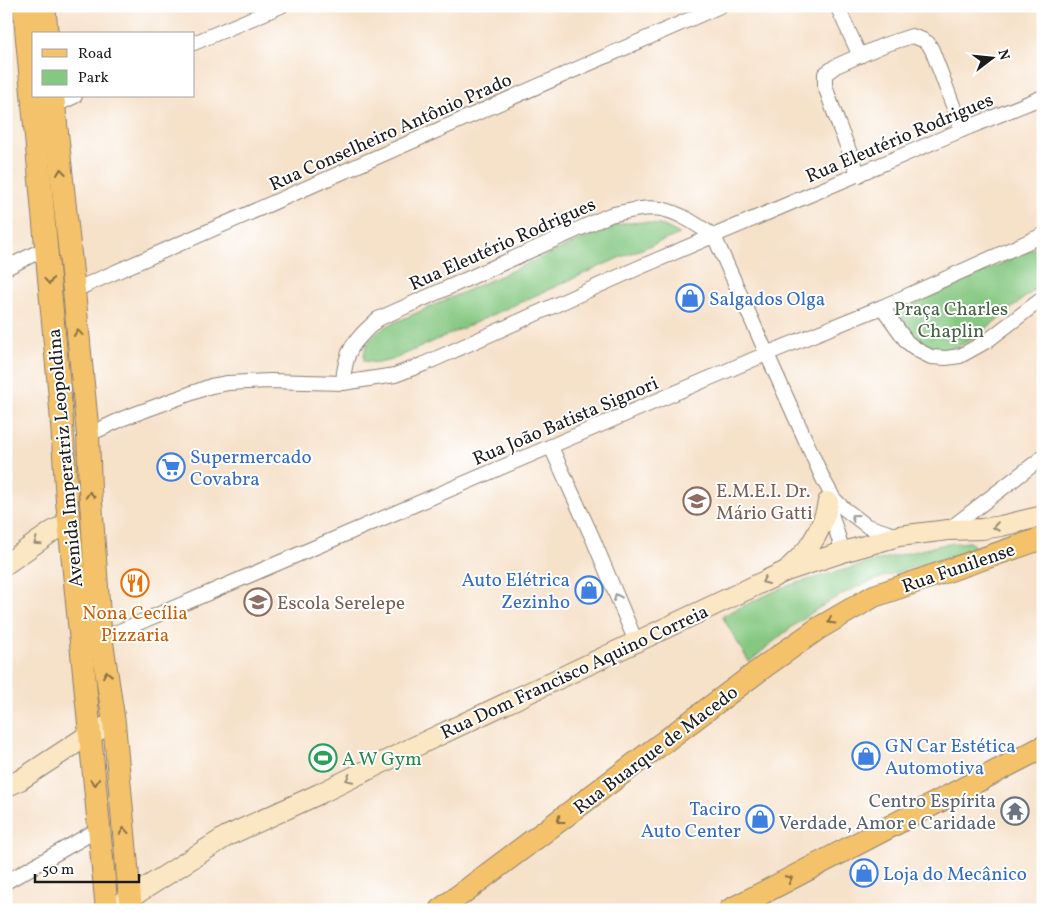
<svg xmlns="http://www.w3.org/2000/svg" width="1049" height="916" font-family="Vollkorn,serif">
  <style>
    .green { fill: #85c881; stroke: #50724e }
    .lines { fill: none; stroke-linecap: round; stroke-linejoin: round }
    .street-casing { stroke: #897e72; stroke-width: 16 }
    .secondary-casing { stroke: #897e72; stroke-width: 22 }
    .primary-casing { stroke: #897e72; stroke-width: 24 }
    .street { stroke: #fff; stroke-width: 14 }
    .secondary { stroke: #fbe7c3; stroke-width: 20 }
    .primary { stroke: #f4c26a; stroke-width: 22 }
    .oneway { stroke: #886f43 }
    .oneway2 { stroke: #999 }
    .oneway3 { stroke: #978c78 }
    .labels { text-anchor: middle; stroke-width: 4; stroke-linejoin: round; paint-order: stroke }
    .street-label { font-size: 19px; fill: #1c1c1c; stroke: #fff }
    .shop-label { font-size: 19px; fill: #366cbe; stroke: #fff; text-anchor: start }
    .park-label { font-size: 19px; fill: #466144; stroke: #fff }
    .education-label { font-size: 19px; fill: #785e54; stroke: #fff; text-anchor: start }
    .food-label { font-size: 19px; fill: #c56008; stroke: #fff }
    .leisure-label { font-size: 19px; fill: #27864d; stroke: #fff; text-anchor: start }
    .worship-label { font-size: 19px; fill: #5b616d; stroke: #fff; text-anchor: end }
  </style>
  <rect width="100%" height="100%" fill="#fff"/>
  <filter id="ink" filterUnits="userSpaceOnUse"><feTurbulence type="fractalNoise" baseFrequency=".02" numOctaves="2"/><feDisplacementMap in="SourceGraphic" scale="10" xChannelSelector="R" yChannelSelector="G"/><feConvolveMatrix kernelMatrix="1 2 1 2 8 2 1 2 1" color-interpolation-filters="sRGB"/></filter>
  <filter id="wash" filterUnits="userSpaceOnUse"><feTurbulence type="fractalNoise" baseFrequency=".0096" numOctaves="4" result="noise"/><feDisplacementMap in="SourceGraphic" scale="20" xChannelSelector="R" yChannelSelector="G"/><feGaussianBlur stdDeviation="1.12" result="paint"/><feColorMatrix in="noise" values="0 0 0 0 0 0 0 0 0 0 0 0 0 0 0 0 0 1.4 0 .05"/><feComposite in="paint" operator="in"/></filter>
  <g filter="url(#wash)">
    <rect width="100%" height="100%" fill="#f6e1c9"/>
    <g class="green">
      <path d="M 644,222 L 664,226 L 680,234 L 621,257 L 392,360 L 378,363 L 364,361 C 363,342 373,336 387,326 L 610,227 L 626,223 Z"/>
      <polygon points="1043,244 1043,283 974,338 959,346 944,350 934,350 920,345 911,335 898,312"/>
      <path d="M 969,542 L 974,545 L 974,550 C 931,563 883,573 843,594 C 808,612 779,637 749,662 L 722,616 L 786,586 L 883,559 L 945,544 Z"/>
    </g>
  </g>
  <g filter="url(#ink)">
    <g class="lines">
      <g class="street-casing">
        <g id="street">
          <polyline points="837,6 860,56"/>
          <polyline points="194,43 281,6"/>
          <polyline points="54,106 75,96"/>
          <polyline points="859,175 839,126 825,86 825,74 836,66 884,45 912,36 923,40 928,43 932,50 942,76 962,130"/>
          <polyline points="6,268 46,248"/>
          <polyline points="74,291 86,285 720,6"/>
          <polyline points="882,307 907,342 919,351 931,357 946,358 960,356 987,341 1043,298"/>
          <path d="M 343,383 C 345,349 354,341 378,319 L 610,215 C 624,212 646,206 661,209 C 681,213 697,225 714,236 L 823,479 L 834,499 L 842,507 L 867,526 L 898,536"/>
          <polyline points="88,435 124,418 211,386 228,383 269,381 343,383 395,375 424,364 638,268 962,130 1043,97"/>
          <polyline points="551,447 593,539 636,642"/>
          <polyline points="828,504 843,552"/>
          <polyline points="948,530 1043,457"/>
          <polyline points="101,639 766,354 882,307 1043,235"/>
          <polyline points="6,882 99,829"/>
        </g>
      </g>
      <g class="secondary-casing">
        <g id="secondary">
          <polyline points="6,564 53,531 69,522"/>
          <path d="M 789,568 C 795,562 803,555 809,547 C 818,534 825,519 828,502"/>
          <polyline points="6,787 20,780 90,734 114,723"/>
          <polyline points="119,905 227,836 319,794 414,747 786,571 843,552 899,536 948,530 982,529 1001,526 1043,516"/>
        </g>
      </g>
      <g class="primary-casing">
        <g id="primary">
          <polyline points="24,6 61,409 67,501 90,734 107,910"/>
          <polyline points="44,6 47,34"/>
          <polyline points="53,96 74,291 88,435 90,489 100,629 114,723 131,910"/>
          <polyline points="440,910 765,666 819,628 874,596 1043,538"/>
          <polyline points="730,910 1043,747"/>
        </g>
      </g>
      <use href="#street" class="street"/>
      <use href="#secondary" class="secondary"/>
      <use href="#primary" class="primary"/>
    </g>
    <defs><path id="oneway-chevron" d="M-2-3.5L2.5 0L-2 3.5" fill="none" stroke-width="1.6" stroke-linecap="round" stroke-linejoin="round" transform="scale(1.25)"/></defs>
    <g class="oneway">
      <use href="#oneway-chevron" transform="translate(61 172) rotate(-96)"/>
      <use href="#oneway-chevron" transform="translate(49 281) rotate(85)"/>
      <use href="#oneway-chevron" transform="translate(78 333) rotate(-95)"/>
      <use href="#oneway-chevron" transform="translate(90 495) rotate(-94)"/>
      <use href="#oneway-chevron" transform="translate(831 621) rotate(150)"/>
      <use href="#oneway-chevron" transform="translate(107 674) rotate(-99)"/>
      <use href="#oneway-chevron" transform="translate(95 782) rotate(85)"/>
      <use href="#oneway-chevron" transform="translate(560 820) rotate(143)"/>
      <use href="#oneway-chevron" transform="translate(124 831) rotate(-95)"/>
      <use href="#oneway-chevron" transform="translate(789 879) rotate(-27)"/>
    </g>
    <g class="oneway2">
      <use href="#oneway-chevron" transform="translate(854 517) rotate(-144)"/>
      <use href="#oneway-chevron" transform="translate(617 597) rotate(-113)"/>
    </g>
    <g class="oneway3">
      <use href="#oneway-chevron" transform="translate(996 527) rotate(172)"/>
      <use href="#oneway-chevron" transform="translate(37 542) rotate(145)"/>
      <use href="#oneway-chevron" transform="translate(765 581) rotate(155)"/>
      <use href="#oneway-chevron" transform="translate(349 779) rotate(154)"/>
    </g>
  </g>
  <defs>
    <g id="shop-ring" transform="scale(1.4375)"><circle r="9.5" fill="#fff" stroke="#3f7fe0" stroke-width="1.5"/><path d="M-5-2.5h2.3a2.7 3.5 0 0 1 5.4 0H5L5.5 6h-11ZM-1.5-2.5h3a1.5 2.3 0 0 0-3 0Z" fill="#3f7fe0"/></g>
    <g id="supermarket-ring" transform="scale(1.4375)"><circle r="9.5" fill="#fff" stroke="#3f7fe0" stroke-width="1.5"/><path d="M-6-5.5h2.5l.6 2H6L4.5 2H-2.5L-4.4-4H-6ZM-1.5 3.2a1.3 1.3 0 1 0 .1 0ZM3 3.2a1.3 1.3 0 1 0 .1 0Z" fill="#3f7fe0"/></g>
    <g id="school-ring" transform="scale(1.4375)"><circle r="9.5" fill="#fff" stroke="#8d6e63" stroke-width="1.5"/><path d="M0-5L7-2L0 1L-7-2ZM-4 1L0 2.5L4 1V4Q0 6-4 4Z" fill="#8d6e63"/></g>
    <g id="restaurant-ring" transform="scale(1.4375)"><circle r="9.5" fill="#fff" stroke="#e8710a" stroke-width="1.5"/><path d="M-5-6h1v4h1v-4h1v4h1v-4h1v5L-1.5 .5V6h-2V.5L-5-1ZM5-6V6H3V1.5H1.5Q1.5-4 5-6Z" fill="#e8710a"/></g>
    <g id="stadium-ring" transform="scale(1.4375)"><circle r="9.5" fill="#fff" stroke="#2e9e5b" stroke-width="1.5"/><path d="M0-5a6.5 5 0 1 0 0 10a6.5 5 0 1 0 0-10ZM-3.5-1.8h7v3.6h-7Z" fill="#2e9e5b"/></g>
    <g id="temple-ring" transform="scale(1.4375)"><circle r="9.5" fill="#fff" stroke="#6b7280" stroke-width="1.5"/><path d="M0-6L5-2H3V0L6.5 2.5H4V6H1.5V3h-3V6H-4V2.5H-6.5L-3 0V-2H-5Z" fill="#6b7280"/></g>
  </defs>
  <g fill-rule="evenodd">
    <use href="#shop-ring" x="690" y="298"/>
    <use href="#supermarket-ring" x="171" y="467"/>
    <use href="#school-ring" x="697" y="501"/>
    <use href="#restaurant-ring" x="135" y="583"/>
    <use href="#shop-ring" x="589" y="590"/>
    <use href="#school-ring" x="258" y="602"/>
    <use href="#shop-ring" x="866" y="756"/>
    <use href="#stadium-ring" x="323" y="758"/>
    <use href="#temple-ring" x="1015" y="811"/>
    <use href="#shop-ring" x="760" y="819"/>
    <use href="#shop-ring" x="864" y="873"/>
  </g>
  <g class="labels">
    <g class="street-label">
      <text transform="translate(390 131) rotate(-24)" y="7">Rua Conselheiro Antônio Prado</text>
      <text transform="translate(899 137) rotate(-23)" y="7">Rua Eleutério Rodrigues</text>
      <text transform="translate(502 243) rotate(-24)" y="7">Rua Eleutério Rodrigues</text>
      <text transform="translate(565 420) rotate(-23)" y="7">Rua João Batista Signori</text>
      <text transform="translate(64 458) rotate(-95)" y="7">Avenida Imperatriz Leopoldina</text>
      <text transform="translate(958 567) rotate(-19)" y="7">Rua Funilense</text>
      <text transform="translate(574 671) rotate(-25)" y="7">Rua Dom Francisco Aquino Correia</text>
      <text transform="translate(655 749) rotate(-37)" y="7">Rua Buarque de Macedo</text>
    </g>
    <g class="shop-label">
      <text x="709" y="305">Salgados Olga</text>
      <text x="190" y="463">Supermercado<tspan x="190" dy="22">Covabra</tspan></text>
      <text x="570" y="586" text-anchor="end">Auto Elétrica<tspan x="570" dy="22">Zezinho</tspan></text>
      <text x="885" y="752">GN Car Estética<tspan x="885" dy="22">Automotiva</tspan></text>
      <text x="741" y="815" text-anchor="end">Taciro<tspan x="741" dy="22">Auto Center</tspan></text>
      <text x="883" y="880">Loja do Mecânico</text>
    </g>
    <g class="park-label">
      <text x="951" y="315">Praça Charles<tspan x="951" dy="22">Chaplin</tspan></text>
    </g>
    <g class="education-label">
      <text x="716" y="497">E.M.E.I. Dr.<tspan x="716" dy="22">Mário Gatti</tspan></text>
      <text x="277" y="609">Escola Serelepe</text>
    </g>
    <g class="food-label">
      <text x="135" y="619">Nona Cecília<tspan x="135" dy="22">Pizzaria</tspan></text>
    </g>
    <g class="leisure-label">
      <text x="342" y="765">A W Gym</text>
    </g>
    <g class="worship-label">
      <text x="996" y="807">Centro Espírita<tspan x="996" dy="22">Verdade, Amor e Caridade</tspan></text>
    </g>
  </g>
  <rect width="1049" height="916" fill="none" stroke="#fff" stroke-width="25"/>
  <rect x="32" y="32" width="162" height="65" fill="#ffffff" stroke="#a4a4a4"/>
  <rect x="42" y="49" width="25" height="8" fill="#f4c26a" stroke="#a4a4a4"/>
  <text x="78" y="58" font-size="15" fill="#1c1c1c">Road</text>
  <rect x="42" y="70" width="25" height="15" fill="#85c881" stroke="#a4a4a4"/>
  <text x="78" y="82" font-size="15" fill="#1c1c1c">Park</text>
  <g transform="translate(992 58) rotate(74)" stroke="#ffffff" stroke-width="4" paint-order="stroke">
  <path d="M0-4L9 19L0 12L-9 19Z" fill="#1c1c1c"/>
  <text y="-8" font-size="14" font-weight="bold" text-anchor="middle" fill="#1c1c1c">N</text>
  </g>
  <path d="M35 874v8h104v-8" fill="none" stroke="#1c1c1c" stroke-width="2.5"/>
  <text x="42" y="874" font-size="15" fill="#1c1c1c" stroke="#ffffff" stroke-width="4" paint-order="stroke">50 m</text>
</svg>
